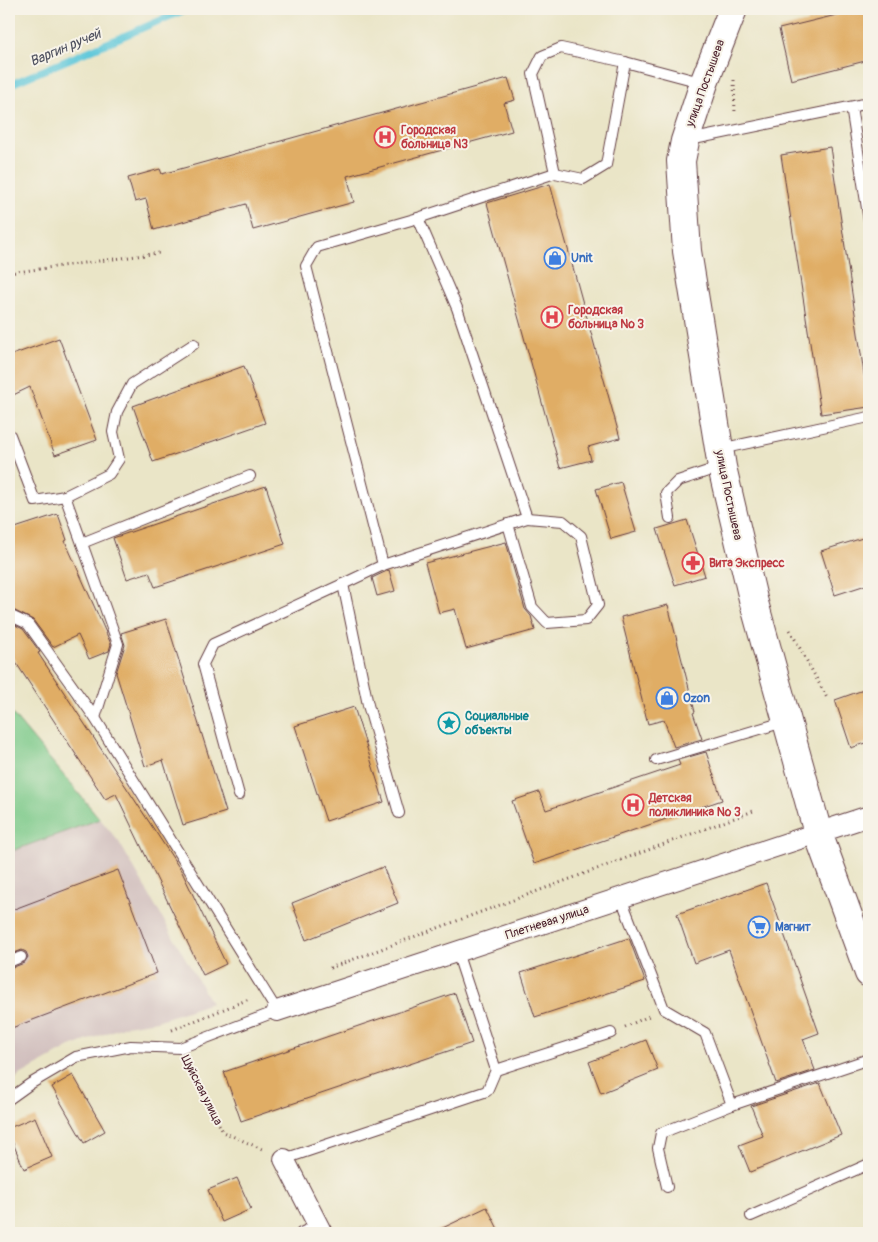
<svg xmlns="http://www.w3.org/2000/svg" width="878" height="1242" font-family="Pangolin,sans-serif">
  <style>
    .industrial { fill: #d1bfbe }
    .green { fill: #7bc989; stroke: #62745a }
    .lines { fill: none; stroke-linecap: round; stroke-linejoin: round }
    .stream { stroke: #5fc8da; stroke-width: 7 }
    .building { fill: #e0ad65 }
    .lane-casing { stroke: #623d42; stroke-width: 12 }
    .street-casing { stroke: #623d42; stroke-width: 22 }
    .primary-casing { stroke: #623d42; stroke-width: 30 }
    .path { stroke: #623d42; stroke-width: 3; stroke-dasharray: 1 4; stroke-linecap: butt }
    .lane { stroke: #fff; stroke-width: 10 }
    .street { stroke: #fff; stroke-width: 20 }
    .primary { stroke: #fff; stroke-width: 28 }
    .labels { text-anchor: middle; stroke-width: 4; stroke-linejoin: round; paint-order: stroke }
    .street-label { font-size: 12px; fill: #4a1f2b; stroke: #f7f3e8 }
    .health-label { font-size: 12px; font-weight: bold; fill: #be3a42; stroke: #f7f3e8; text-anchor: start }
    .shop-label { font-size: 12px; font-weight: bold; fill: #366cbe; stroke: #f7f3e8; text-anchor: start }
    .culture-label { font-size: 12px; font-weight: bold; fill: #0d838f; stroke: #f7f3e8; text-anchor: start }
    .water-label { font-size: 14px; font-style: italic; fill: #505260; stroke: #f7f3e8 }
  </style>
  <rect width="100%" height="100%" fill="#f7f3e8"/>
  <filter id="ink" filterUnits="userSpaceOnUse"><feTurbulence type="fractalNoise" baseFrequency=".02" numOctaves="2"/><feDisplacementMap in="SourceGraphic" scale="10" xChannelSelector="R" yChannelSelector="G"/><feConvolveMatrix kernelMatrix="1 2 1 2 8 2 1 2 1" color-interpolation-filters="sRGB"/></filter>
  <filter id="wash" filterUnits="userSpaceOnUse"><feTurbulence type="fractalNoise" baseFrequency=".0096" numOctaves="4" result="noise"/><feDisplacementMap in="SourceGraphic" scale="20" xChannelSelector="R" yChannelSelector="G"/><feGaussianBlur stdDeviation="1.12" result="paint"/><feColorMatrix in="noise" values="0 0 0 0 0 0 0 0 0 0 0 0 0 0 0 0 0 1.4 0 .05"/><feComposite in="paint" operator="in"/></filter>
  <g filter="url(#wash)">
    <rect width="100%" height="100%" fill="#eae5c7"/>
    <polygon class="industrial" points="100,819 119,842 211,1003 157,1021 125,1026 70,1047 20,1075 9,1086 9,852"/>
    <polygon class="green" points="9,710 100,819 9,852"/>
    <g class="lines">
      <polyline class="stream" points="9,85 187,9"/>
    </g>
    <g id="blocks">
      <g class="building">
        <polygon points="861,9 869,9 869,60 791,80 779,29"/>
        <polygon points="508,78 515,100 504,103 512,131 347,176 354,202 253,230 246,204 154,230 146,199 135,202 128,178 160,169 162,174"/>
        <polygon points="830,147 869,407 821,414 781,155"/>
        <polygon points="550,184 620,438 588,447 591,460 560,468 487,203"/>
        <polygon points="59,338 97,440 55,455 30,387 9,397 9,356"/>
        <polygon points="244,366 265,423 153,462 133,406"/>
        <polygon points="621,482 636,532 611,539 596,489"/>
        <polygon points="266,486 285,544 155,587 149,572 127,579 113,538"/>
        <polygon points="58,514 67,540 65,541 111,644 109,651 89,659 78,635 53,647 33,620 9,608 9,530"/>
        <polygon points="687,520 705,576 675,585 657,529"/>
        <polygon points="869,536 869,584 835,595 821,551"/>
        <polygon points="506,542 525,609 531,616 535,630 466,649 455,609 439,613 425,563"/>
        <polygon points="389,570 395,591 377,596 372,578"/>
        <polygon points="668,605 695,712 693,713 702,739 674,747 664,720 648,724 621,617"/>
        <polygon points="166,619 226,812 183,825 163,760 145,766 116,673 125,645 121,633"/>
        <polygon points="9,622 23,629 40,652 38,653 182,872 226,964 203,975 116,794 105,799 9,652"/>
        <polygon points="869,688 869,742 851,748 835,700"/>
        <polygon points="354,707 384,802 326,821 295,726"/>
        <polygon points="706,752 722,800 534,864 512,801 539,792 546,810 680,765 678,760"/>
        <polygon points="383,867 398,903 306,940 292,903"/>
        <polygon points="118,870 157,973 9,1029 9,969 24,963 28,957 26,952 22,950 9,955 9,911"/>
        <polygon points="766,883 819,1033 803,1039 815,1070 776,1083 729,950 694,963 677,914"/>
        <polygon points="629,938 645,981 535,1017 521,973"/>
        <polygon points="455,993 472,1043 241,1121 224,1072"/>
        <polygon points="646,1040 658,1070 601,1093 589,1062"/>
        <polygon points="73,1075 105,1131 84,1143 52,1087"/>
        <polygon points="820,1083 841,1135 750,1172 739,1145 763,1136 751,1106"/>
        <polygon points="35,1117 52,1157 24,1169 9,1134 9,1128"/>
        <polygon points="237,1178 251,1209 222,1222 208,1190"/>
        <polygon points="487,1207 500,1233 432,1233"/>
      </g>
    </g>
  </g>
  <g filter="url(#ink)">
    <use href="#blocks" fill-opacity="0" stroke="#623d42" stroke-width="1"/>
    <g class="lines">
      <g class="lane-casing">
        <g id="lane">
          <polyline points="851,107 869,221"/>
          <polyline points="689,140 869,103"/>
          <polyline points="555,173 533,74 542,56 561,48 625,62 704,83"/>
          <polyline points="10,435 35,501 65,496 118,644 95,718"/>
          <polyline points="720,449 869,417"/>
          <polyline points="65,496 109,474 119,459 113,432 117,412 132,384 194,344"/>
          <polyline points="670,518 666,493 678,481 720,467"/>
          <polyline points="508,524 532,607 547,623 586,620 598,605 581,536 563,521 527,518"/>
          <polyline points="82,543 250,476"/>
          <polyline points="383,565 527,518 457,308 418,218"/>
          <polyline points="9,615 28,624 95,718 277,1011 180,1048 131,1046 76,1057 30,1084 9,1099"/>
          <polyline points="656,760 787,721"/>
          <polyline points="239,795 203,664 213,644 343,584"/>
          <polyline points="399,813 368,705 343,584 383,565 306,266 317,247 418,218 555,173 583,179 606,165 625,62"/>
          <polyline points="621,898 664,1009 705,1033 732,1105"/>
          <polyline points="457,952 496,1070"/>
          <polyline points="9,962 21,957"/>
          <polyline points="284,1159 487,1091 496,1070 611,1033"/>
          <polyline points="667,1187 658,1148 661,1133 732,1105 869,1059"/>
          <polyline points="751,1216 869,1164"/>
          <polyline points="301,1233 318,1225"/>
        </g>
      </g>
      <g class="street-casing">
        <g id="street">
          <polyline points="277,1011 869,816"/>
          <polyline points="284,1159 322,1233"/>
        </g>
      </g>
      <g class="primary-casing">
        <polyline id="primary" points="733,9 704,83 685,141 681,161 687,251 722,467 753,599 818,833 869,973"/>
      </g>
      <g class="path">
        <polyline points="734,80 735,114"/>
        <polyline points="9,273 159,253"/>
        <polyline points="790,630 827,698"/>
        <polyline points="330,968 756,810"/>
        <polyline points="625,1027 649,1016"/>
        <polyline points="172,1030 249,999"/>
        <polyline points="187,1062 223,1132 264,1150"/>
      </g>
      <use href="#lane" class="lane"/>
      <use href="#street" class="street"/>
      <use href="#primary" class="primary"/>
    </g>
  </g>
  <defs>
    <g id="hospital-ring" transform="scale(1.125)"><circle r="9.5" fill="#f7f3e8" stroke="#e0444e" stroke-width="1.5"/><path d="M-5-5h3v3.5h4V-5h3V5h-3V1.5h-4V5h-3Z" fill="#e0444e"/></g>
    <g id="shop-ring" transform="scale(1.125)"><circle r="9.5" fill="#f7f3e8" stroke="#3f7fe0" stroke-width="1.5"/><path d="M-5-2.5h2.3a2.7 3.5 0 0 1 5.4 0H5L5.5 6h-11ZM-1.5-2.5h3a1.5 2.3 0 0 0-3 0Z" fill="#3f7fe0"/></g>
    <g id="pharmacy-ring" transform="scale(1.125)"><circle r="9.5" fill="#f7f3e8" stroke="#e0444e" stroke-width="1.5"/><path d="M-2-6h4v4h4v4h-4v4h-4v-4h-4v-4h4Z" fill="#e0444e"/></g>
    <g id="sight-ring" transform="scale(1.125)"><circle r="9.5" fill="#f7f3e8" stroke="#0f9aa8" stroke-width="1.5"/><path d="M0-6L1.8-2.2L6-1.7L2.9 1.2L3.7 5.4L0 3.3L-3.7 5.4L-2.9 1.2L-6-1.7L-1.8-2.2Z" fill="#0f9aa8"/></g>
    <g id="supermarket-ring" transform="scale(1.125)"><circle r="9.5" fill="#f7f3e8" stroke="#3f7fe0" stroke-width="1.5"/><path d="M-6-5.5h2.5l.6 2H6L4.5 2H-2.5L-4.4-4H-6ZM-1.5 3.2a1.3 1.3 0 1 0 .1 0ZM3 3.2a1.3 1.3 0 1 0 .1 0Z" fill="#3f7fe0"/></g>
  </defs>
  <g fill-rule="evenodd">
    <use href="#hospital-ring" x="385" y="137"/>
    <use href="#shop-ring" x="555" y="258"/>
    <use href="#hospital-ring" x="552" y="317"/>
    <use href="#pharmacy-ring" x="693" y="563"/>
    <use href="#shop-ring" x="667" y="698"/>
    <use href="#sight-ring" x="449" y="723"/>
    <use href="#hospital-ring" x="633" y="805"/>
    <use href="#supermarket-ring" x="759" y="927"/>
  </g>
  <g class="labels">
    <g class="street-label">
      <text transform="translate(705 83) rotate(-70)" y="4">улица Постышева</text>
      <text transform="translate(729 495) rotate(78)" y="4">улица Постышева</text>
      <text transform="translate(547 922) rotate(-18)" y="4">Плетневая улица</text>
      <text transform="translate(202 1090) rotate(63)" y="4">Шуйская улица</text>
    </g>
    <g class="health-label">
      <text x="401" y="134">Городская<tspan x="401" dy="14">больница N3</tspan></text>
      <text x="568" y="314">Городская<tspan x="568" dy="14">больница № 3</tspan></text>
      <text x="709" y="567">Вита Экспресс</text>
      <text x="649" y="802">Детская<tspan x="649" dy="14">поликлиника № 3</tspan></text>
    </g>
    <g class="shop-label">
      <text x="571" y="262">Unit</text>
      <text x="683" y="702">Ozon</text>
      <text x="775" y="931">Магнит</text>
    </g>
    <g class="culture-label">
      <text x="465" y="720">Социальные<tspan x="465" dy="14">объекты</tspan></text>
    </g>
    <g class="water-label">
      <text transform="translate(65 47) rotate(-23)" y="5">Варгин ручей</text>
    </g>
  </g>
  <rect width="878" height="1242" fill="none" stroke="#f7f3e8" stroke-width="30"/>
</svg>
